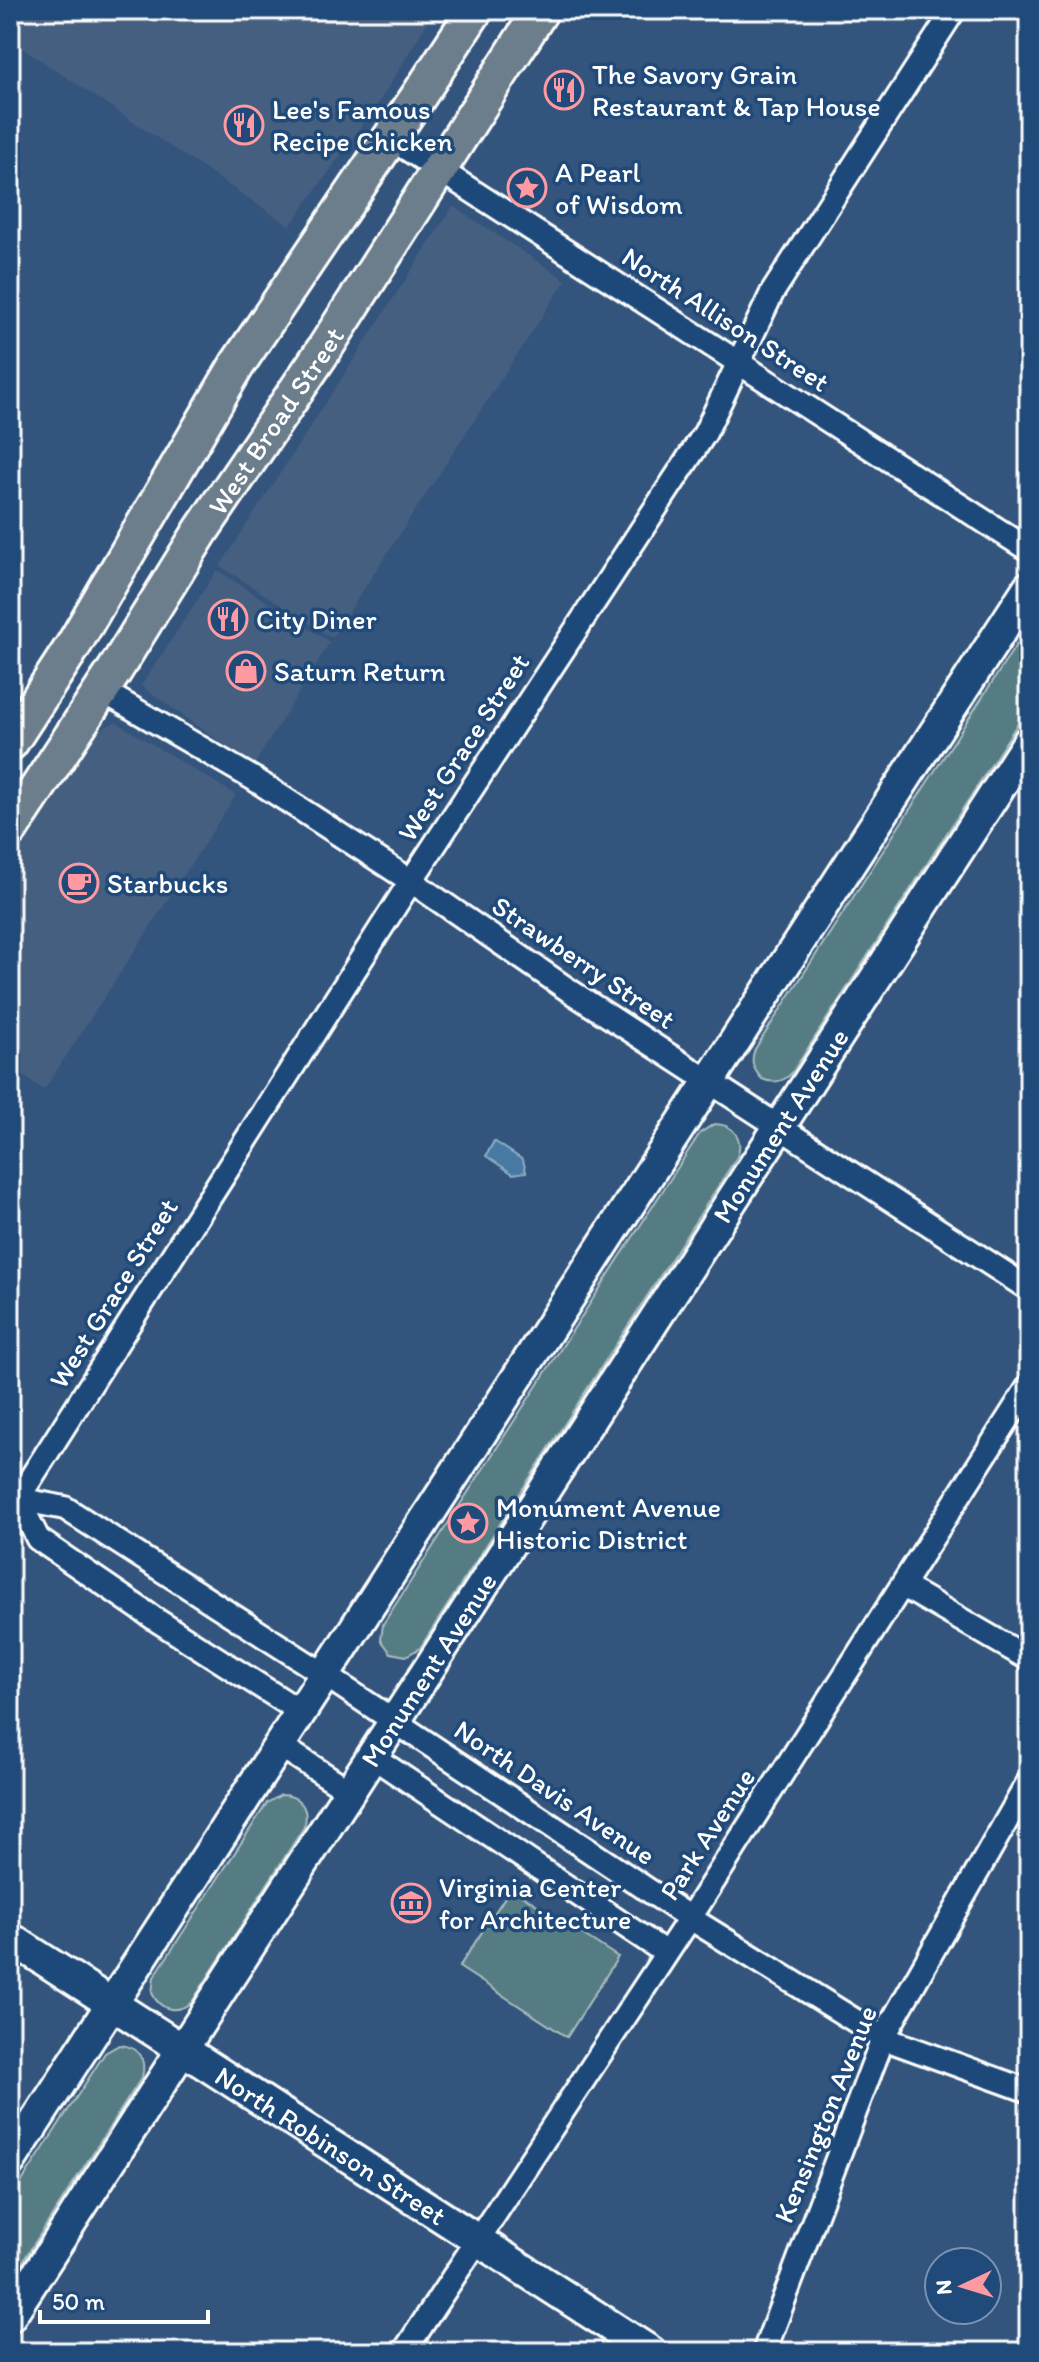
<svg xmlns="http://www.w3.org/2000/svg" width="1039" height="2362" font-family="Itim,sans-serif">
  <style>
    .built { fill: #455e81 }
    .green { fill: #567c83; stroke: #aabec1; stroke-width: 2 }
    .water { fill: #4679a3; stroke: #90afc8; stroke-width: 2 }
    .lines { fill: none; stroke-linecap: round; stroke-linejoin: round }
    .street-casing { stroke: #fff; stroke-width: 28 }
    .secondary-casing { stroke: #fff; stroke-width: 36 }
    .primary-casing { stroke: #fff; stroke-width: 40 }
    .street { stroke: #1f4a7a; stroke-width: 22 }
    .secondary { stroke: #1f4a7a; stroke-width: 30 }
    .primary { stroke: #6c7d8c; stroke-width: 34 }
    .labels { text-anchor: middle; stroke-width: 7; stroke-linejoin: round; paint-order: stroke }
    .poi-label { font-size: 28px; fill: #fff; stroke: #1f4a7a; text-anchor: start }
    .street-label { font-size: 28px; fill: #fff; stroke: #1f4a7a }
  </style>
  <rect width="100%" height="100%" fill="#33547c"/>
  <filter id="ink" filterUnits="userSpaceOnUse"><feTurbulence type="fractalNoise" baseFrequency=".0125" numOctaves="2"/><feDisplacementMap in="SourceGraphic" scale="16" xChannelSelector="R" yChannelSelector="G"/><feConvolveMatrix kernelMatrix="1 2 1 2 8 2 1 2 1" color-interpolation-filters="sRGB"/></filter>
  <g filter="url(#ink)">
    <g class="built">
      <polygon points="15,10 435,10 381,99 290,226 10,40 10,18"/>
      <polygon points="453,206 566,280 332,638 220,566"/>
      <polygon points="217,570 330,642 254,765 141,686"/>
      <polygon points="116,722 236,795 44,1090 10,1067 10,863 96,731"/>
    </g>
    <g class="green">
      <path d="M 1029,625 L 1029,706 L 792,1073 C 783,1082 774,1084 762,1079 C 753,1069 750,1061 755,1049 Z"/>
      <path d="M 714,1124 C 734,1124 744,1139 737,1157 L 420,1648 L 406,1656 L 391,1653 L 381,1640 L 383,1624 L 700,1133 Z"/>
      <path d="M 281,1795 C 300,1795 310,1809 304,1827 L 192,2002 C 177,2014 160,2011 152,1993 L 154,1977 L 267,1803 Z"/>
      <polygon points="511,1888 618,1957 567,2037 459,1967"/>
      <path d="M 119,2045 C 138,2046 147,2059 142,2077 L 10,2281 L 10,2200 L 105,2053 Z"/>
    </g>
    <polygon class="water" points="494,1141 523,1160 526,1172 513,1174 486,1156"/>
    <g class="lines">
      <g class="street-casing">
        <g id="street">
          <polyline points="390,138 1029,550"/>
          <polyline points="101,690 254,779 411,881 570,991 1029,1289"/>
          <polyline points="10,1494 18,1499 65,1508 325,1675 690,1918 883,2038 1029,2091"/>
          <polyline points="18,1499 38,1539 158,1621 301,1712"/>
          <polyline points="10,1511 411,881 705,433 772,293 954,10"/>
          <polyline points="903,1586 1029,1659"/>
          <polyline points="279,1745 350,1791"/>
          <polyline points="373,1757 666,1953"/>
          <polyline points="404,2352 690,1918 1029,1386"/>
          <polyline points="764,2352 883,2038 1029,1781"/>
        </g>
      </g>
      <g class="secondary-casing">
        <g id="secondary">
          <path id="s1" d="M 10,1938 L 651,2352"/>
          <polyline points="10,2161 1029,587"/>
          <path id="s2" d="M 10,2316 L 1029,741"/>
        </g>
      </g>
      <g class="primary-casing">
        <g id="primary">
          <polyline points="10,743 73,646 237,365 420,94 475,10"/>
          <path id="s3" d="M 10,830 L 115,670 L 201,531 L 325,348 L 541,10"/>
        </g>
      </g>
      <use href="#street" class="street"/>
      <use href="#secondary" class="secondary"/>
      <use href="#primary" class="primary"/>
    </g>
  </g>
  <defs>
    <g id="restaurant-ring" transform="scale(2)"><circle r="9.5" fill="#1f4a7a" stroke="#ff9aa2" stroke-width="1.5"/><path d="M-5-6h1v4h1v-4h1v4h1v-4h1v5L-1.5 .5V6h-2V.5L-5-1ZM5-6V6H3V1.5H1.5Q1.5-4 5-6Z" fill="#ff9aa2"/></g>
    <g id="sight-ring" transform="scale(2)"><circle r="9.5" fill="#1f4a7a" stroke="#ff9aa2" stroke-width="1.5"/><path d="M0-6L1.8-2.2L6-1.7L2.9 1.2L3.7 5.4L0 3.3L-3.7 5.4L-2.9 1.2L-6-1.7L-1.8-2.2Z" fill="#ff9aa2"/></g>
    <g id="shop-ring" transform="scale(2)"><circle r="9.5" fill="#1f4a7a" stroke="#ff9aa2" stroke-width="1.5"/><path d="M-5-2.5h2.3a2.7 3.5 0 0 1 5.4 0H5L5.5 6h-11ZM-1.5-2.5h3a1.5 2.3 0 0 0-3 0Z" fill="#ff9aa2"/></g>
    <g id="cafe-ring" transform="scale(2)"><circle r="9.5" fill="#1f4a7a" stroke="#ff9aa2" stroke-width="1.5"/><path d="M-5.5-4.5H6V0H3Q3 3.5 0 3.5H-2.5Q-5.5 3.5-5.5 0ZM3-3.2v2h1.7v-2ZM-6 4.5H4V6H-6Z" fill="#ff9aa2"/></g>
    <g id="museum-ring" transform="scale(2)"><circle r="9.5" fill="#1f4a7a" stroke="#ff9aa2" stroke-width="1.5"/><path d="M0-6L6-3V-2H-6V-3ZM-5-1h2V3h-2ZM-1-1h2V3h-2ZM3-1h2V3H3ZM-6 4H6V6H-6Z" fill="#ff9aa2"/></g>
  </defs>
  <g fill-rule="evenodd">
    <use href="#restaurant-ring" x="564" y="90"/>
    <use href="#restaurant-ring" x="244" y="125"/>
    <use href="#sight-ring" x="527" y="188"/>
    <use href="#restaurant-ring" x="228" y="619"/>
    <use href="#shop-ring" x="246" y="671"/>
    <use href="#cafe-ring" x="79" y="883"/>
    <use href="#sight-ring" x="468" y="1523"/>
    <use href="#museum-ring" x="411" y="1903"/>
  </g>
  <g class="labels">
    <g class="poi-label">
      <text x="592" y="84">The Savory Grain<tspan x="592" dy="32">Restaurant &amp; Tap House</tspan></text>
      <text x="272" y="119">Lee's Famous<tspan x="272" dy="32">Recipe Chicken</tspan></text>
      <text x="555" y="182">A Pearl<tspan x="555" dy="32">of Wisdom</tspan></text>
      <text x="256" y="629">City Diner</text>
      <text x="274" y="681">Saturn Return</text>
      <text x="107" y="893">Starbucks</text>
      <text x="496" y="1517">Monument Avenue<tspan x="496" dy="32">Historic District</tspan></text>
      <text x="439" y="1897">Virginia Center<tspan x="439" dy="32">for Architecture</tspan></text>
    </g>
    <g class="street-label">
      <text transform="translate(726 319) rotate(33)" y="10">North Allison Street</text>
      <text dy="10" stroke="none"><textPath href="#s3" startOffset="488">West Broad Street</textPath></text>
      <text transform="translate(463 747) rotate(-57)" y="10">West Grace Street</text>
      <text transform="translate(584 962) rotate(34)" y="10">Strawberry Street</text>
      <text dy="10" stroke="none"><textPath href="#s2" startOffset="1418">Monument Avenue</textPath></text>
      <text transform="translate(113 1293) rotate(-58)" y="10">West Grace Street</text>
      <text dy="10" stroke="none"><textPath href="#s2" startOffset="770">Monument Avenue</textPath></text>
      <text transform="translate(555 1792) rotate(34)" y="10">North Davis Avenue</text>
      <text transform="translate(707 1834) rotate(-57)" y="10">Park Avenue</text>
      <text transform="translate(825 2114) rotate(-68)" y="10">Kensington Avenue</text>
      <text dy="10" stroke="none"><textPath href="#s1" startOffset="382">North Robinson Street</textPath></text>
    </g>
  </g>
  <rect width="1039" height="2362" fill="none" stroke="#1f4a7a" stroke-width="40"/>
  <rect x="20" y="20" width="999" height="2322" fill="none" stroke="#fff" stroke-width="3" filter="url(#ink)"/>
  <g transform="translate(963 2286) rotate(266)"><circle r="38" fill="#1f4a7a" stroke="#7992af" stroke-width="2"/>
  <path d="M0-6L14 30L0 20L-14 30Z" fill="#ff9aa2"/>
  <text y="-12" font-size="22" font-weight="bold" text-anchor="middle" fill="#ffffff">N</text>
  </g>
  <path d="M40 2310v12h168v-12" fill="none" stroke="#ffffff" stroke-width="4"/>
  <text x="52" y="2310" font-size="24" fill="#ffffff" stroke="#1f4a7a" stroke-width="6" paint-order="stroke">50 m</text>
</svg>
